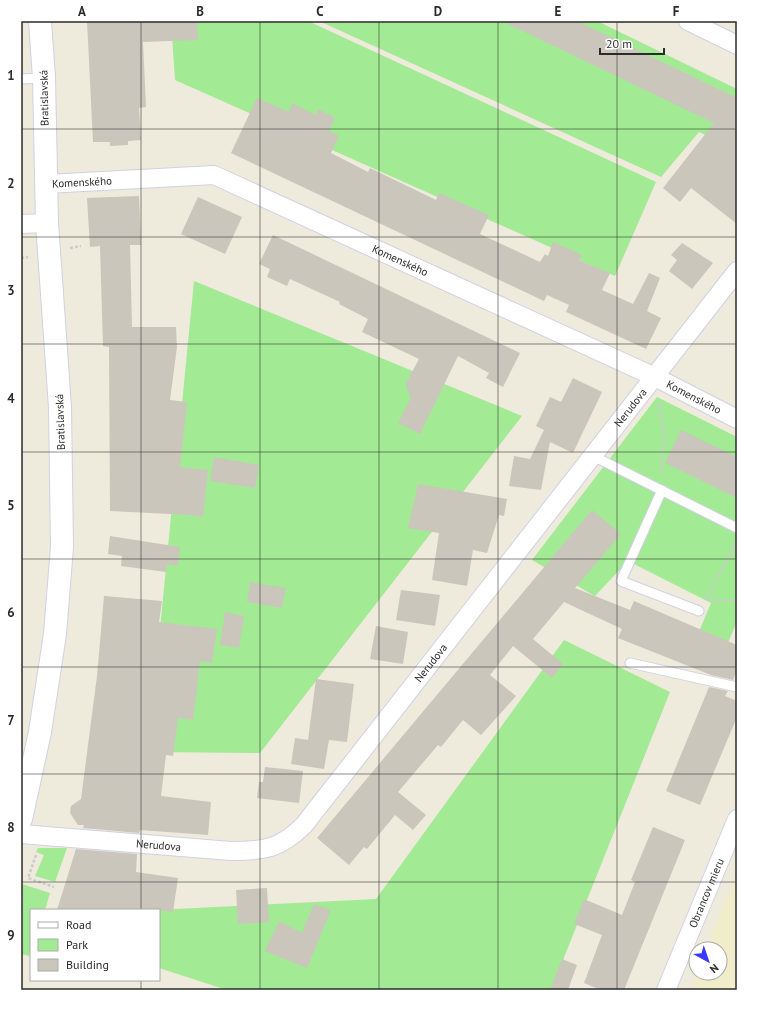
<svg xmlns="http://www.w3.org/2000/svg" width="758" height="1011" font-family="'PT Sans',sans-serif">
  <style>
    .education { fill: #f1ecca }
    .green { fill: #a2ea94 }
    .building { fill: #cac6bc }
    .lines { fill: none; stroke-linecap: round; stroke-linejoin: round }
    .service-casing { stroke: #d1d1e5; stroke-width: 11 }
    .minor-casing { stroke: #d1d1e5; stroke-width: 20 }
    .secondary-casing { stroke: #d1d1e5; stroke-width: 24 }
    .path { stroke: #ccc; stroke-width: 2.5; stroke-dasharray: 3 2; stroke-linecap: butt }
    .service { stroke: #fff; stroke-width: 9 }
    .minor { stroke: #fff; stroke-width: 18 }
    .secondary { stroke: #fff; stroke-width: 22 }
    .grid { fill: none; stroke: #2b2b2b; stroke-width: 1; stroke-opacity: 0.55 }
    .labels { text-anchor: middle; stroke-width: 4; stroke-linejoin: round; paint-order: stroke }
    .street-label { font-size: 11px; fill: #2b2b2b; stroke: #fff }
    .neatline { fill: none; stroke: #2b2b2b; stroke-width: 1.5 }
    .grid-label { font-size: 13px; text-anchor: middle; font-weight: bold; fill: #2b2b2b }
  </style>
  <rect width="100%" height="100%" fill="#eeeadc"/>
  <polygon class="education" points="737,871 737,990 690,990 697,973 720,973 720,949 706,949"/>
  <g class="green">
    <polygon points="171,21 308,21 656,182 615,276 175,80"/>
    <polygon points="319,21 597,21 737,89 737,150 699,132 661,177"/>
    <polygon points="194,281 522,416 260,753 148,752"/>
    <polygon points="657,397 737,437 737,621 723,655 693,646 711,603 628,561 595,596 532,560"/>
    <polygon points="564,640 670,692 551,990 227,990 159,968 159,910 155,910 376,899"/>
    <polygon points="38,848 67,848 55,882 35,876 44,855 36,852"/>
    <polygon points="22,884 50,893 45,910 31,910 31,950 29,956 21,954"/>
  </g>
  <g class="building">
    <polygon points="87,21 197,21 198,40 143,42 146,107 139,108 141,140 128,141 128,145 110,146 110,142 93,142"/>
    <polygon points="502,21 577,21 737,98 737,224 691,188 680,202 663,188 714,123"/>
    <polygon points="257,98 289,112 292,103 316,115 318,109 335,118 329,131 339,136 331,153 368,172 370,168 436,200 439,193 489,215 480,234 540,262 545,254 548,256 553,242 582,255 579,260 610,273 602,290 633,304 649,273 660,278 647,311 661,318 646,349 566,312 569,305 547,295 544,301 231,153"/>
    <polygon points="139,196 141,245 130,245 132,327 176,327 177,347 170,400 187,402 180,467 208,470 203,517 190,515 110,511 109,347 103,346 100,246 90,247 87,198"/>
    <polygon points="198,197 242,217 225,254 181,234"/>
    <polygon points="273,235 520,353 503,387 486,378 489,373 458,356 420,434 398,423 411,397 406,387 406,383 419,359 362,332 368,319 339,304 340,302 290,279 287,286 267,277 270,269 259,264"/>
    <polygon points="682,243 713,263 692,289 669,271 677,260 671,255"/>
    <polygon points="573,378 602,392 573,453 550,442 541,490 509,486 514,456 530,459 544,430 536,426 550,397 561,402"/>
    <polygon points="681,430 737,457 737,498 665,463"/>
    <polygon points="214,457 259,465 255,488 210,481"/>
    <polygon points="418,484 507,499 504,516 499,515 487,553 473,550 467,586 432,580 439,533 408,528"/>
    <polygon points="592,510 621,534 575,588 630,610 634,601 737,645 737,670 733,680 711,675 618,638 622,629 564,602 533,639 563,664 552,678 513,646 490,675 516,696 481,735 463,720 441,747 438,745 398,792 426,815 413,830 395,815 367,849 364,847 349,865 317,838"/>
    <polygon points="110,536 180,547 178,566 167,564 166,572 121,566 122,556 108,554"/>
    <polygon points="250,582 286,588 282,608 247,602"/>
    <polygon points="401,590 440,595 435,626 396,620"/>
    <polygon points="104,596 162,601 159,622 217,629 212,663 200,661 193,720 178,718 173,756 166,755 161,796 211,802 208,835 140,830 139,833 83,828 84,825 78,825 70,813 71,806 81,799 97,676"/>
    <polygon points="225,612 244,616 239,648 220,645"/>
    <polygon points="376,626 408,632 403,664 370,659"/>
    <polygon points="316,679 354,684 347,742 329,740 324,769 291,764 295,738 308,740"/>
    <polygon points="709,687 728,691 725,696 737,701 737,717 700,805 666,791"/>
    <polygon points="265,767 303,771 299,803 257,798 259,782 263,782"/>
    <polygon points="653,827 685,840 624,990 601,990 584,983 602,935 574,924 584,899 622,915 635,882 631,880"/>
    <polygon points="76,849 137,854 136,872 178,878 173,912 159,910 57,910"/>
    <polygon points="267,888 269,922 238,924 236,890"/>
    <polygon points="314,904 331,910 307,968 265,951 279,921 302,933"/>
    <polygon points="562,959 577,965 568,990 550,990"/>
  </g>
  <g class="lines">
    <g class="service-casing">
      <g id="service">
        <polyline points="21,79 44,78"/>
        <polyline points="593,456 737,528"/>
        <polyline points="662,490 621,581 699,611"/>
        <polyline points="630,663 737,687"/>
      </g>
    </g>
    <g class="minor-casing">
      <g id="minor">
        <polyline points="688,21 737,45"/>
        <path id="s1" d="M 46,184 L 214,175 L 655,377 L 737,419"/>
        <polyline points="21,224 47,223"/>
        <path id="s2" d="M 21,834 L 231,851 C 264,851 280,849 304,825 L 737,271"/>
        <path id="s3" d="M 666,990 L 737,819"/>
      </g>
    </g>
    <g class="secondary-casing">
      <polyline id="secondary" points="21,819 40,732 55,634 62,547 60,407 47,223 44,78 40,21"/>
    </g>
    <g class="path">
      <polyline points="70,248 81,246"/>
      <polyline points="21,258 28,257"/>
      <polyline points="659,404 664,433 661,469 663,474"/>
      <polyline points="706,598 736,543"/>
      <polyline points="709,600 737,601"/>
      <polyline points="36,855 28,878 54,887"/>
    </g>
    <use href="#service" class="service"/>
    <use href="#minor" class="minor"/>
    <use href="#secondary" class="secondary"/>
  </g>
  <path class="grid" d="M 141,21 L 141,910M 260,21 L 260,990M 379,21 L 379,990M 498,21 L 498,990M 617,21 L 617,990M 21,129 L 737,129M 21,237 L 737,237M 21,344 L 737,344M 21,452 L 737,452M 21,559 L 737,559M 21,667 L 737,667M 21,774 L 737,774M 21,882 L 737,882M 141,980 L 141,990"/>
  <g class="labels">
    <g class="street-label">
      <text transform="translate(44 98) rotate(-91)" y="4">Bratislavská</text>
      <text dy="4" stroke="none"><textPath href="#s1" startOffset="36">Komenského</textPath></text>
      <text dy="4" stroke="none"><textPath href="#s1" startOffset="373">Komenského</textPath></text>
      <text dy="4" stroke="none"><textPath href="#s1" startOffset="697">Komenského</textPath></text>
      <text dy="4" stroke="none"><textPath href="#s2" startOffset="821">Nerudova</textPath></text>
      <text transform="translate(60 422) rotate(-92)" y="4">Bratislavská</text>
      <text dy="4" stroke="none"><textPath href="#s2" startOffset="497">Nerudova</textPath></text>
      <text dy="4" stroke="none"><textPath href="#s2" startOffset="138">Nerudova</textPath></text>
      <text dy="4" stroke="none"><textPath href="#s3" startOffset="105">Obrancov mieru</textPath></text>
    </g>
  </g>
  <rect width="758" height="1011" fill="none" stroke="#ffffff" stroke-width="44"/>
  <rect x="30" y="909" width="130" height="72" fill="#ffffff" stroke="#aaaaaa"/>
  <rect x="38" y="922" width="20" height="6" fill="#ffffff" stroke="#aaaaaa"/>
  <text x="66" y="929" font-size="12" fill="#2b2b2b">Road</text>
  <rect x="38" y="939" width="20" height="12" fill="#a2ea94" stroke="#aaaaaa"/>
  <text x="66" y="949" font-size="12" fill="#2b2b2b">Park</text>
  <rect x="38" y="959" width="20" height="12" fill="#cac6bc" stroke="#aaaaaa"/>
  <text x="66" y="969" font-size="12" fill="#2b2b2b">Building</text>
  <g transform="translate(708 961) rotate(140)"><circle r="19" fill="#ffffff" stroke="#aaaaaa"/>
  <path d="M0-3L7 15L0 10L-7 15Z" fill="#393aff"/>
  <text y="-6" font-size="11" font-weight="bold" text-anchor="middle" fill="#2b2b2b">N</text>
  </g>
  <path d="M600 48v6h64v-6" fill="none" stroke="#2b2b2b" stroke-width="2"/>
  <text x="606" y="48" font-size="12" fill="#2b2b2b" stroke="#ffffff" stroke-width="3" paint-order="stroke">20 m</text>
  <rect x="22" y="22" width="714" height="967" class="neatline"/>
  <g class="grid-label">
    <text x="82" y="16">A</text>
    <text x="200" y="16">B</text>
    <text x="320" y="16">C</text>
    <text x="438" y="16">D</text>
    <text x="558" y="16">E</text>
    <text x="676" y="16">F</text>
    <text x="11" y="80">1</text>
    <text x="11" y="188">2</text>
    <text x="11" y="295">3</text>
    <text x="11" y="403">4</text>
    <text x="11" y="510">5</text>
    <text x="11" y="617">6</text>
    <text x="11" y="725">7</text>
    <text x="11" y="832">8</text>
    <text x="11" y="940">9</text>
  </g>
</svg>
